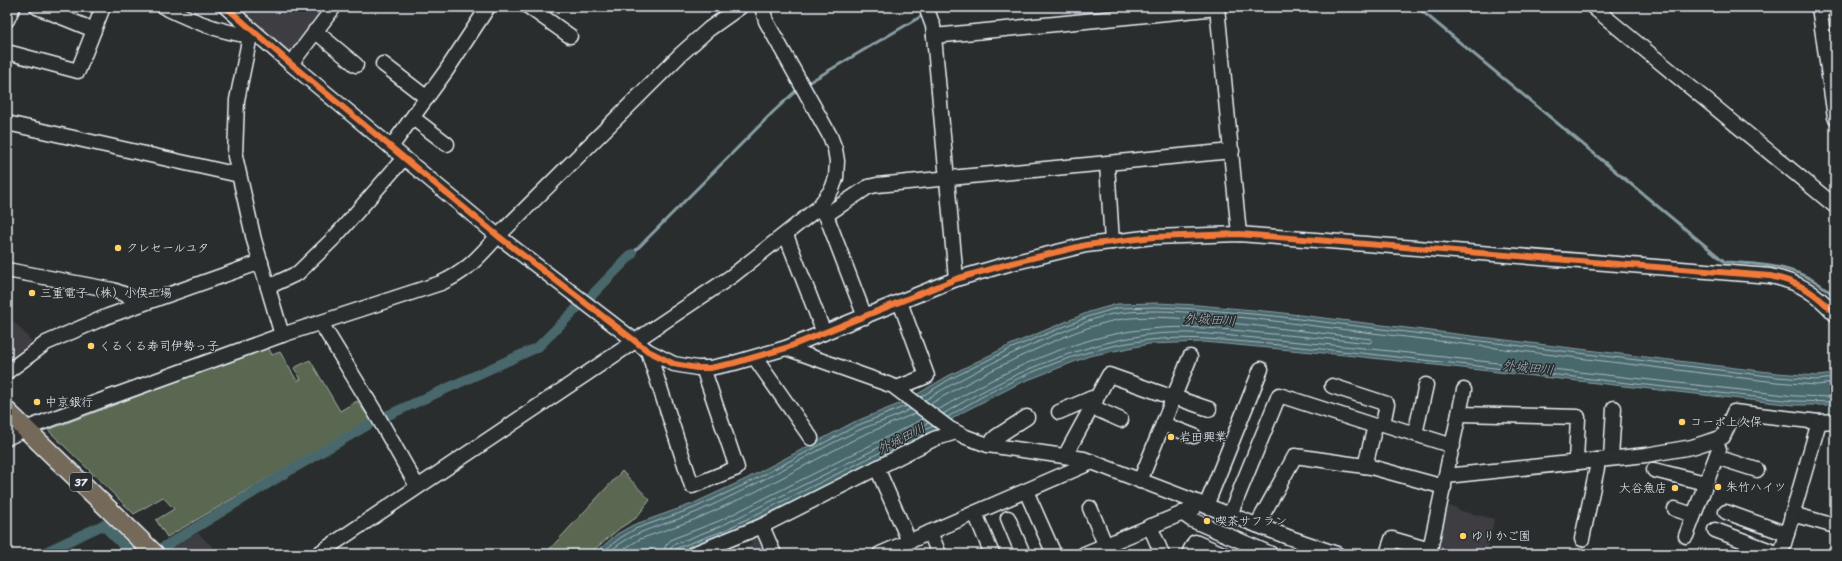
<svg xmlns="http://www.w3.org/2000/svg" width="1842" height="561" font-family="Sriracha,'Klee One',sans-serif">
  <style>
    .built { fill: #3e3d42 }
    .green { fill: #5a6851; stroke: #a1aca4 }
    .water { fill: #49676c; stroke: #899ea4 }
    .lines { fill: none; stroke-linecap: round; stroke-linejoin: round }
    .shore { stroke: #a8bac0; stroke-width: 1 }
    .stream { stroke: #899ea4; stroke-width: 3 }
    .canal { stroke: #49676c; stroke-width: 10 }
    .minor-casing { stroke: #e8f1f8; stroke-width: 17 }
    .major-casing { stroke: #e8f1f8; stroke-width: 21 }
    .minor { stroke: #2a2d2e; stroke-width: 14 }
    .major { stroke: #746a5a; stroke-width: 18 }
    .cycleway-casing { stroke: #2a2d2e; stroke-width: 8 }
    .cycleway { stroke: #f17a3a; stroke-width: 6 }
    .poi-dot { fill: #ffd166; stroke: #2a2d2e; stroke-width: 1.5 }
    .labels { text-anchor: middle; stroke-width: 3; stroke-linejoin: round; paint-order: stroke }
    .shield { fill: #2a2d2e; stroke: #afb6bb; stroke-width: 1 }
    .shield-label { font-size: 11px; font-weight: bold; fill: #e8f1f8 }
    .poi-label { font-size: 12px; fill: #e8f1f8; stroke: #2a2d2e; text-anchor: start }
    .water-label { font-size: 13px; font-style: italic; fill: #a8bac0; stroke: #2a2d2e }
  </style>
  <rect width="100%" height="100%" fill="#2a2d2e"/>
  <filter id="ink" filterUnits="userSpaceOnUse"><feTurbulence type="fractalNoise" baseFrequency=".025" numOctaves="2"/><feDisplacementMap in="SourceGraphic" scale="8" xChannelSelector="R" yChannelSelector="G"/><feConvolveMatrix kernelMatrix="1 2 1 2 8 2 1 2 1" color-interpolation-filters="sRGB"/></filter>
  <g filter="url(#ink)">
    <g class="built">
      <polygon points="234,7 329,7 290,56"/>
      <polygon points="7,314 37,347 7,367"/>
      <polygon points="1443,505 1457,508 1457,510 1494,519 1487,554 1433,554"/>
      <polygon points="198,533 220,554 166,554 164,552"/>
      <polygon points="762,534 771,554 707,554 736,543 739,549 752,545 750,539"/>
    </g>
    <g class="green">
      <polygon points="1835,12 1835,68 1833,68 1826,17 1828,14"/>
      <polygon points="268,347 272,355 280,352 297,381 301,379 294,368 310,360 340,411 357,401 370,419 167,537 156,520 174,509 163,497 134,514 48,430"/>
      <polygon points="622,471 650,500 636,518 620,528 589,554 545,554"/>
    </g>
    <polygon class="water" points="1157,303 1197,305 1275,312 1777,373 1817,376 1835,374 1835,405 1794,405 1345,355 1204,342 1149,344 1089,356 1020,383 963,412 937,429 815,491 725,534 693,548 673,554 594,554 617,534 633,525 692,504 746,479 854,422 904,402 948,376 1010,345 1089,312 1117,304"/>
    <g class="lines">
      <g class="shore">
        <polyline points="921,397 950,379 1012,348 1090,316 1117,308 1157,307 1197,309 1274,316 1777,377 1816,380 1835,378"/>
        <path d="M 925,400 C 970,373 1018,349 1067,330 C 1083,323 1101,315 1119,313 C 1170,307 1223,316 1274,321 L 1776,382 L 1816,385 L 1835,383"/>
        <path d="M 930,404 C 966,383 1003,364 1041,347 C 1065,336 1091,325 1117,320 C 1146,314 1191,319 1220,322 C 1270,327 1321,333 1371,339 L 1372,340 L 1370,343 C 1334,339 1298,336 1261,333 C 1224,329 1187,325 1149,329 C 1076,335 1000,373 938,410"/>
        <path d="M 943,414 C 1005,376 1073,346 1146,335 C 1182,330 1219,335 1255,338 C 1297,342 1339,345 1381,350 C 1519,365 1657,381 1795,396 L 1835,397"/>
        <path d="M 948,417 C 1005,380 1081,347 1149,340 C 1185,336 1222,340 1258,343 C 1301,347 1344,351 1388,356 C 1523,371 1659,387 1794,401 L 1835,402"/>
        <polyline points="600,554 620,538 635,529 694,508 748,483 856,426 906,406"/>
        <path d="M 607,554 C 636,528 664,526 697,512 C 752,488 803,457 857,431 C 874,423 894,419 910,409"/>
        <polyline points="616,554 640,539 699,518 753,493 861,436 916,413"/>
        <polyline points="663,554 666,545 672,539 719,521 923,419"/>
        <polyline points="669,554 671,548 675,544 721,526 928,423"/>
        <polyline points="674,554 677,548 723,531 933,426"/>
      </g>
      <g class="stream">
        <path d="M 1417,7 L 1725,262 C 1766,264 1804,266 1835,297"/>
        <polyline points="806,84 925,14"/>
        <polyline points="632,254 773,112 799,88"/>
      </g>
      <g class="canal">
        <polyline points="590,297 632,254"/>
        <polyline points="162,548 287,472 375,421 538,347 578,307"/>
        <polyline points="41,554 103,525 132,554"/>
      </g>
      <g class="minor-casing">
        <g id="minor">
          <polyline points="37,7 94,30"/>
          <path d="M 164,7 C 192,21 226,35 258,36"/>
          <path d="M 226,7 L 291,64 L 498,236 L 648,351 L 674,364 L 697,368 L 710,368 L 734,363 L 786,348 L 956,279 L 1008,264 L 1086,245 L 1153,237 L 1239,234 L 1770,276 C 1799,282 1815,292 1835,314"/>
          <polyline points="529,7 570,36"/>
          <polyline points="926,7 933,26 934,36 956,279"/>
          <polyline points="1217,7 1239,234"/>
          <polyline points="1593,7 1835,206"/>
          <polyline points="1819,7 1835,117"/>
          <polyline points="1819,9 1835,7"/>
          <polyline points="7,20 13,7"/>
          <polyline points="315,31 356,65"/>
          <polyline points="250,36 237,100 235,156 254,240 282,335"/>
          <polyline points="934,36 1217,8"/>
          <polyline points="7,52 78,71 103,7"/>
          <polyline points="291,64 334,7"/>
          <polyline points="383,64 427,98"/>
          <polyline points="413,118 447,144"/>
          <polyline points="7,123 239,175"/>
          <polyline points="391,147 446,71 488,7"/>
          <polyline points="1107,164 1112,242"/>
          <polyline points="820,210 826,215 865,317"/>
          <polyline points="826,215 868,187 877,185 1232,151"/>
          <polyline points="786,235 824,333"/>
          <polyline points="7,270 113,290 126,295 140,304"/>
          <polyline points="268,287 298,273 335,237 404,158"/>
          <polyline points="321,323 378,417 417,486"/>
          <polyline points="786,348 893,386 950,429 966,437 988,445 1084,459 1288,537 1337,554"/>
          <polyline points="648,351 692,486 737,468 703,368"/>
          <polyline points="755,358 811,438"/>
          <polyline points="7,372 46,343 108,316 261,262"/>
          <polyline points="1332,386 1387,404 1383,424 1453,446"/>
          <polyline points="897,388 927,376 900,302"/>
          <polyline points="1174,397 1209,409"/>
          <polyline points="1092,407 1121,420"/>
          <polyline points="1059,412 1092,398 1096,400"/>
          <polyline points="1459,414 1578,417 1576,462"/>
          <polyline points="1163,424 1194,436"/>
          <polyline points="1415,434 1426,385"/>
          <path d="M 7,438 L 25,429 L 108,398 L 282,335 L 441,283 C 468,271 478,257 498,236 L 681,54 L 709,29 L 740,7"/>
          <polyline points="988,445 996,437 1027,417"/>
          <polyline points="1719,449 1716,457 1757,470"/>
          <polyline points="1065,456 1109,375 1174,398"/>
          <polyline points="1611,458 1614,408"/>
          <polyline points="877,468 909,541"/>
          <polyline points="1654,470 1705,483"/>
          <polyline points="1446,476 1646,455 1692,447 1723,437 1734,412 1819,422 1835,421"/>
          <polyline points="1140,481 1190,357"/>
          <polyline points="1026,491 1054,554"/>
          <polyline points="1206,506 1261,369"/>
          <polyline points="1090,508 1109,554"/>
          <polyline points="1675,509 1693,515"/>
          <polyline points="1726,512 1787,534"/>
          <polyline points="975,513 992,554"/>
          <polyline points="1182,513 1192,520 1271,554"/>
          <polyline points="1792,514 1835,526"/>
          <polyline points="1230,515 1279,395 1375,426 1365,466"/>
          <polyline points="1008,518 1023,554"/>
          <polyline points="1257,525 1295,456 1371,467 1444,487"/>
          <polyline points="762,526 774,554"/>
          <polyline points="1150,526 1162,554"/>
          <polyline points="1715,530 1779,554"/>
          <polyline points="930,532 939,554"/>
          <polyline points="1686,536 1716,457"/>
          <polyline points="1582,539 1597,468 1597,460"/>
          <polyline points="1190,551 1195,542 1223,554"/>
          <polyline points="318,554 732,276 818,208 832,189 836,178 837,161 835,149 830,136 766,21 762,7"/>
          <polyline points="693,554 762,526 934,439 956,432"/>
          <polyline points="880,554 1092,462"/>
          <polyline points="1084,554 1193,509 1198,503"/>
          <polyline points="1387,554 1392,539 1430,550"/>
          <polyline points="1429,554 1464,390"/>
          <polyline points="1781,554 1819,422"/>
        </g>
      </g>
      <g class="major-casing">
        <polyline id="major" points="7,411 155,554"/>
      </g>
      <use href="#minor" class="minor"/>
      <use href="#major" class="major"/>
      <g class="cycleway-casing">
        <path id="cycleway" d="M 226,7 L 291,64 L 498,236 L 648,351 L 674,364 L 697,368 L 710,368 L 734,363 L 786,348 L 956,279 L 1008,264 L 1086,245 L 1153,237 L 1239,234 L 1770,276 C 1799,282 1815,292 1835,314"/>
      </g>
      <use href="#cycleway" class="cycleway"/>
    </g>
  </g>
  <g class="poi-dot">
    <circle cx="118" cy="248" r="4"/>
    <circle cx="32" cy="293" r="4"/>
    <circle cx="91" cy="346" r="4"/>
    <circle cx="37" cy="402" r="4"/>
    <circle cx="1682" cy="422" r="4"/>
    <circle cx="1171" cy="437" r="4"/>
    <circle cx="1718" cy="487" r="4"/>
    <circle cx="1675" cy="488" r="4"/>
    <circle cx="1207" cy="521" r="4"/>
    <circle cx="1463" cy="536" r="4"/>
  </g>
  <g class="labels">
    <rect class="shield" x="70" y="473" width="22" height="18" rx="3"/>
    <g class="shield-label">
      <text x="81" y="486">37</text>
    </g>
    <g class="poi-label">
      <text x="126" y="252">クレセールユタ</text>
      <text x="40" y="297">三重電子（株）小俣工場</text>
      <text x="99" y="350">くるくる寿司伊勢っ子</text>
      <text x="45" y="406">中京銀行</text>
      <text x="1690" y="426">コーポ上久保</text>
      <text x="1179" y="441">岩田興業</text>
      <text x="1726" y="491">朱竹ハイツ</text>
      <text x="1667" y="492" text-anchor="end">大谷魚店</text>
      <text x="1215" y="525">喫茶サフラン</text>
      <text x="1471" y="540">ゆりかご園</text>
    </g>
    <g class="water-label">
      <text transform="translate(1210 319) rotate(3)" y="5">外城田川</text>
      <text transform="translate(1528 367) rotate(6)" y="5">外城田川</text>
      <text transform="translate(901 438) rotate(-27)" y="5">外城田川</text>
    </g>
  </g>
  <rect width="1842" height="561" fill="none" stroke="#2a2d2e" stroke-width="24"/>
  <rect x="12" y="12" width="1818" height="537" fill="none" stroke="#e8f1f8" stroke-width="1.5" filter="url(#ink)"/>
</svg>
